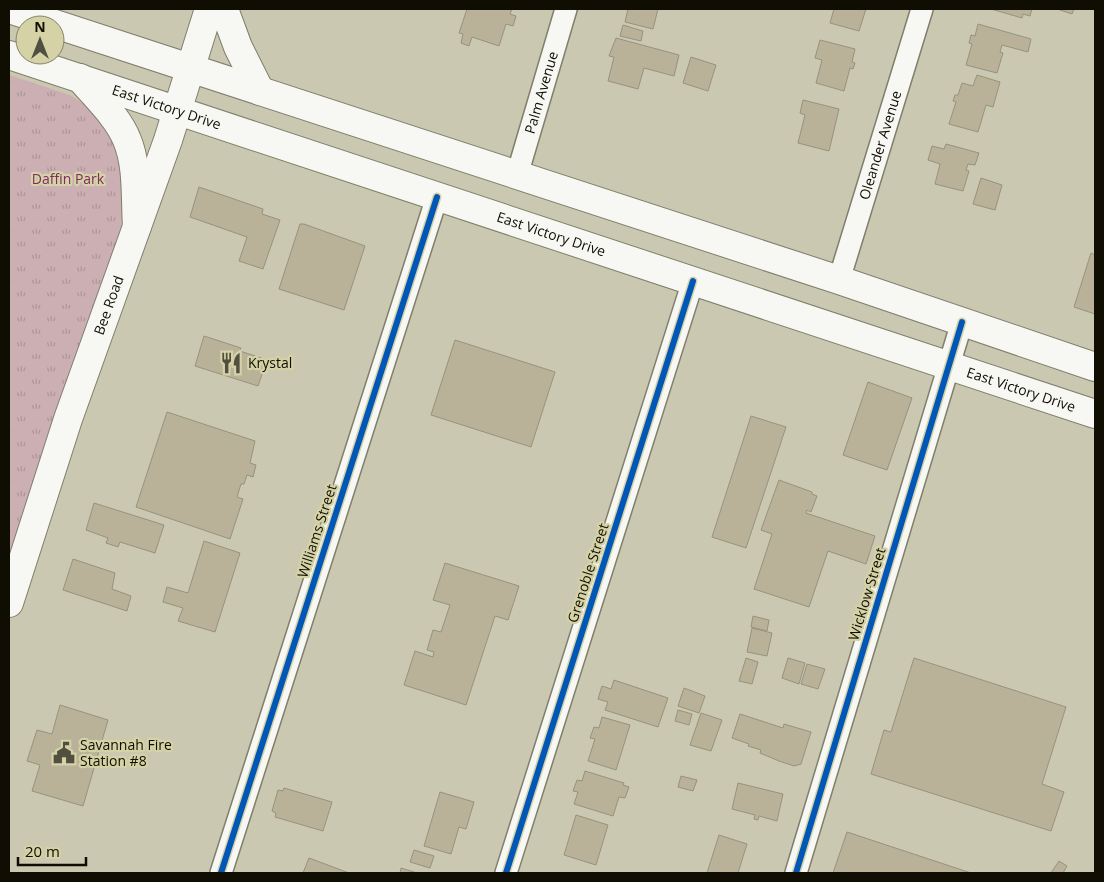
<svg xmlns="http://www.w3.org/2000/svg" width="1104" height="882" font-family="'Open Sans',sans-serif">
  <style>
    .park { fill: url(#park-tufts) }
    .building { fill: #bab298; stroke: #969280 }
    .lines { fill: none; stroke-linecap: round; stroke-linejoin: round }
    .street-casing { stroke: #807f6c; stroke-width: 24 }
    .secondary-casing { stroke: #807f6c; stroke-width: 30 }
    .primary-casing { stroke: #807f6c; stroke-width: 30 }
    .street { stroke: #f7f7f3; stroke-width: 21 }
    .secondary { stroke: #f7f7f3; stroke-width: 28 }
    .primary { stroke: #f7f7f3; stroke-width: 28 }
    .cycleway-casing { stroke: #d4d2a6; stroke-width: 9 }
    .cycleway { stroke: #0057b8; stroke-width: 6 }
    .labels { text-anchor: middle; stroke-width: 4.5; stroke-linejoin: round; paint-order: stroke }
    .street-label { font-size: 14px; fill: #100e02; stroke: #d4d2a6 }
    .park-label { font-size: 14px; fill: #812b61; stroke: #d4d2a6 }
    .poi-label { font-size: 14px; fill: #100e02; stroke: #d4d2a6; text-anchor: start }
  </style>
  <defs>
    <pattern id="park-tufts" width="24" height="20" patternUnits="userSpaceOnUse" patternTransform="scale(1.25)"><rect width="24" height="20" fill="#ccafb3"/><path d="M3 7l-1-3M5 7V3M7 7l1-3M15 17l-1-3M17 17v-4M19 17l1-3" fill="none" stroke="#ae9598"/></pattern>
  </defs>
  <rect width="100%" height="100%" fill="#cac8b0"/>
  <polygon class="park" points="9,75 70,95 101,115 113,129 128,182 115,266 9,563"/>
  <g class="building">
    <polygon points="467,9 512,9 510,14 516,16 513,26 506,24 499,46 472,37 469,46 461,43 463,34 459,33"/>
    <polygon points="628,9 658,9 653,29 625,22"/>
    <polygon points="834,9 866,9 859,31 830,23"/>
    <polygon points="991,9 1032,9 1030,16 1023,14 1022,18"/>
    <polygon points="1057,9 1074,9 1072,14"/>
    <polygon points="978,24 1031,39 1028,52 1002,45 1000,52 1003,53 997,73 966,65 972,44 969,43 971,35 975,36"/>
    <polygon points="623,25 643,31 641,41 620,36"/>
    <polygon points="616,38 679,55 674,76 644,68 638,89 608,81 614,57 609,56"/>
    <polygon points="820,40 855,49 852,62 855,63 853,69 850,68 844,91 816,83 822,60 815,58"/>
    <polygon points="691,57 716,65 708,91 683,83"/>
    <polygon points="977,75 1000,82 993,107 986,105 978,132 949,124 956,102 953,101 955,95 958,95 962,83 973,86"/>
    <polygon points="803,100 839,109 829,151 798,143 805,115 800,113"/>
    <polygon points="946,144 979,153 975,165 968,164 966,170 969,171 963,191 935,184 940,164 928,160 932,146 944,149"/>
    <polygon points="981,178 1002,185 995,210 973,204"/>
    <polygon points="199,187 263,209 262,214 280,220 263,269 239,261 247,237 190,217"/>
    <polygon points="300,224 304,224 365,246 344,310 279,289"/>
    <polygon points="1091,253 1095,255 1095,314 1074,307"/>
    <polygon points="204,336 241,348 240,351 267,360 258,386 195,366"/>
    <polygon points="455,340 555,372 531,447 431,415"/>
    <polygon points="868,382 912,398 887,470 843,455"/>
    <polygon points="167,412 255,441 250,463 256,465 253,477 247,475 244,484 241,484 237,497 243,499 230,539 136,507"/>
    <polygon points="751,416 786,427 746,548 712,537"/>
    <polygon points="779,480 812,492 812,494 817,496 811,512 807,510 806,513 875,536 866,564 828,551 809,607 754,589 772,534 761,530"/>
    <polygon points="94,503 164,525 155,553 120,542 118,547 106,543 108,538 86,530"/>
    <polygon points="204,541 240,553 215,632 178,621 183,608 163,602 167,587 188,593"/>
    <polygon points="73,559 115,573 112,589 131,596 127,611 63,590"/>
    <polygon points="445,563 519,586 508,620 495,616 466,705 404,685 415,651 433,657 434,652 427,650 433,630 441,632 450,605 433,600"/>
    <polygon points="753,616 769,620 767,631 751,627"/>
    <polygon points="752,628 772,633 767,656 747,652"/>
    <polygon points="746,658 758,662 752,684 739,681"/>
    <polygon points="788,658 805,663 799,684 782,678"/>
    <polygon points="914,658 1066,707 1042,784 1064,792 1051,831 871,774 884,730 891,732"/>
    <polygon points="807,664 825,669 818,689 801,684"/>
    <polygon points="614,680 668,698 658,727 605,710 608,702 598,699 602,686 611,689"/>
    <polygon points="684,688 705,696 699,713 678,706"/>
    <polygon points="60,705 108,720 83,806 32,791 40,765 27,761 37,730 52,734"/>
    <polygon points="678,710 692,714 689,725 675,721"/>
    <polygon points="701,713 722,720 711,751 690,745"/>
    <polygon points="740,714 783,728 784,724 811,732 801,764 794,766 779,761 760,753 761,750 748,746 749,744 732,738"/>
    <polygon points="602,717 630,725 616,770 588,761 595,739 590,738 594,727 599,728"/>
    <polygon points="585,771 624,783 623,785 629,787 625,798 619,797 613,816 574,804 578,792 573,791 577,780 582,781"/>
    <polygon points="681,776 697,780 693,791 678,787"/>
    <polygon points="738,783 783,794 777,821 759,816 758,820 754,819 755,815 732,809"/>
    <polygon points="284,788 332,802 323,831 275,817 276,813 272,811 278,790 283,791"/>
    <polygon points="440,792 474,802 466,829 459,827 451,854 424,846"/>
    <polygon points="576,815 608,825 596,865 564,855"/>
    <polygon points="847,832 971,873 833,873"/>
    <polygon points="719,835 747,844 738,873 707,873"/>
    <polygon points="414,850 434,856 430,868 410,862"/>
    <polygon points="309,858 349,873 303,873"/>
    <polygon points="1059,861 1067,866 1063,873 1051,873"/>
    <polygon points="401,868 417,873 400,873"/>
  </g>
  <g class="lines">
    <g class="street-casing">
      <g id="street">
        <path id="s1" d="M 517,175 L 566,9"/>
        <path id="s2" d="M 839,280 L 922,9"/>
        <polyline points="221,873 437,197"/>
        <polyline points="506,873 693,281"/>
        <polyline points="796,873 962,322"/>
      </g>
    </g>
    <g class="secondary-casing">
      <g id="secondary">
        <path id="s3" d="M 9,603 L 68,419 L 168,140 L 209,9"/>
      </g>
    </g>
    <g class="primary-casing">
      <g id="primary">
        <polyline points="9,9 839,280 1095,367"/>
        <polyline points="224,9 238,47 260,91"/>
        <path id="s4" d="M 9,55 L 1095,414"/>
        <path d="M 80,78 C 96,97 118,117 127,140 C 138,166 135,199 137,226"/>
      </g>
    </g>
    <use href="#street" class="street"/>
    <use href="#secondary" class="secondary"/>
    <use href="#primary" class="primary"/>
    <g class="cycleway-casing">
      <g id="cycleway">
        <polyline points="221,873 437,197"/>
        <polyline points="506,873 693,281"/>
        <polyline points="796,873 962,322"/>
      </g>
    </g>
    <use href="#cycleway" class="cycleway"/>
  </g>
  <defs>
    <g id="restaurant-bare" transform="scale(1.725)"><path d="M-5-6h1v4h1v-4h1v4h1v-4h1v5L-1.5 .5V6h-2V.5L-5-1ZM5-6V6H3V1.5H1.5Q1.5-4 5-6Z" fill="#514f3f" stroke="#d4d2a6" stroke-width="2.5" paint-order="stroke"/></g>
    <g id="civic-bare" transform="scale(1.725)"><path d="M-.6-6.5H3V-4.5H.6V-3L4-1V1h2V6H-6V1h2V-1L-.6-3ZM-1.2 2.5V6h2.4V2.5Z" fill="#514f3f" stroke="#d4d2a6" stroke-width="2.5" paint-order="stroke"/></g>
  </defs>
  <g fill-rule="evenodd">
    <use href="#restaurant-bare" x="231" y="363"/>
    <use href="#civic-bare" x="64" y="753"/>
  </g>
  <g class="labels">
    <g class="street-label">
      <text dy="5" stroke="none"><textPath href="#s1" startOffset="86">Palm Avenue</textPath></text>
      <text dy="5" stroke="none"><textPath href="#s4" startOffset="166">East Victory Drive</textPath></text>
      <text dy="5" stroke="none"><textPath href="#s2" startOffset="141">Oleander Avenue</textPath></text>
      <text dy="5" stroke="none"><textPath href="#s4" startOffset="571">East Victory Drive</textPath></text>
      <text dy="5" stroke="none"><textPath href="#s3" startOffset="314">Bee Road</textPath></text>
      <text dy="5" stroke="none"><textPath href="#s4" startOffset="1066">East Victory Drive</textPath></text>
      <text transform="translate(317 531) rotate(-72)" y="5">Williams Street</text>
      <text transform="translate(588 573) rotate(-72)" y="5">Grenoble Street</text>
      <text transform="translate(867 594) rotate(-73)" y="5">Wicklow Street</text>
    </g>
    <g class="park-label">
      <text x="68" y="184">Daffin Park</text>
    </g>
    <g class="poi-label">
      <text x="248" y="368">Krystal</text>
      <text x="80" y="750">Savannah Fire<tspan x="80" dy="16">Station #8</tspan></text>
    </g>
  </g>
  <rect width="1104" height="882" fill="none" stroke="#100e02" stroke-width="20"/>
  <g transform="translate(40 40)"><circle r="24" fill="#d4d2a6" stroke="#868464"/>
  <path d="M0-4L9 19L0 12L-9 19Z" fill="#514f3f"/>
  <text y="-8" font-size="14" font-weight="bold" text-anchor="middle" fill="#100e02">N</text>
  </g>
  <path d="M18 857v8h68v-8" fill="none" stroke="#100e02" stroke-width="2.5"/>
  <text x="25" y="857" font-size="15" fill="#100e02" stroke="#d4d2a6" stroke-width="4" paint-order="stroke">20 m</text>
</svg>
